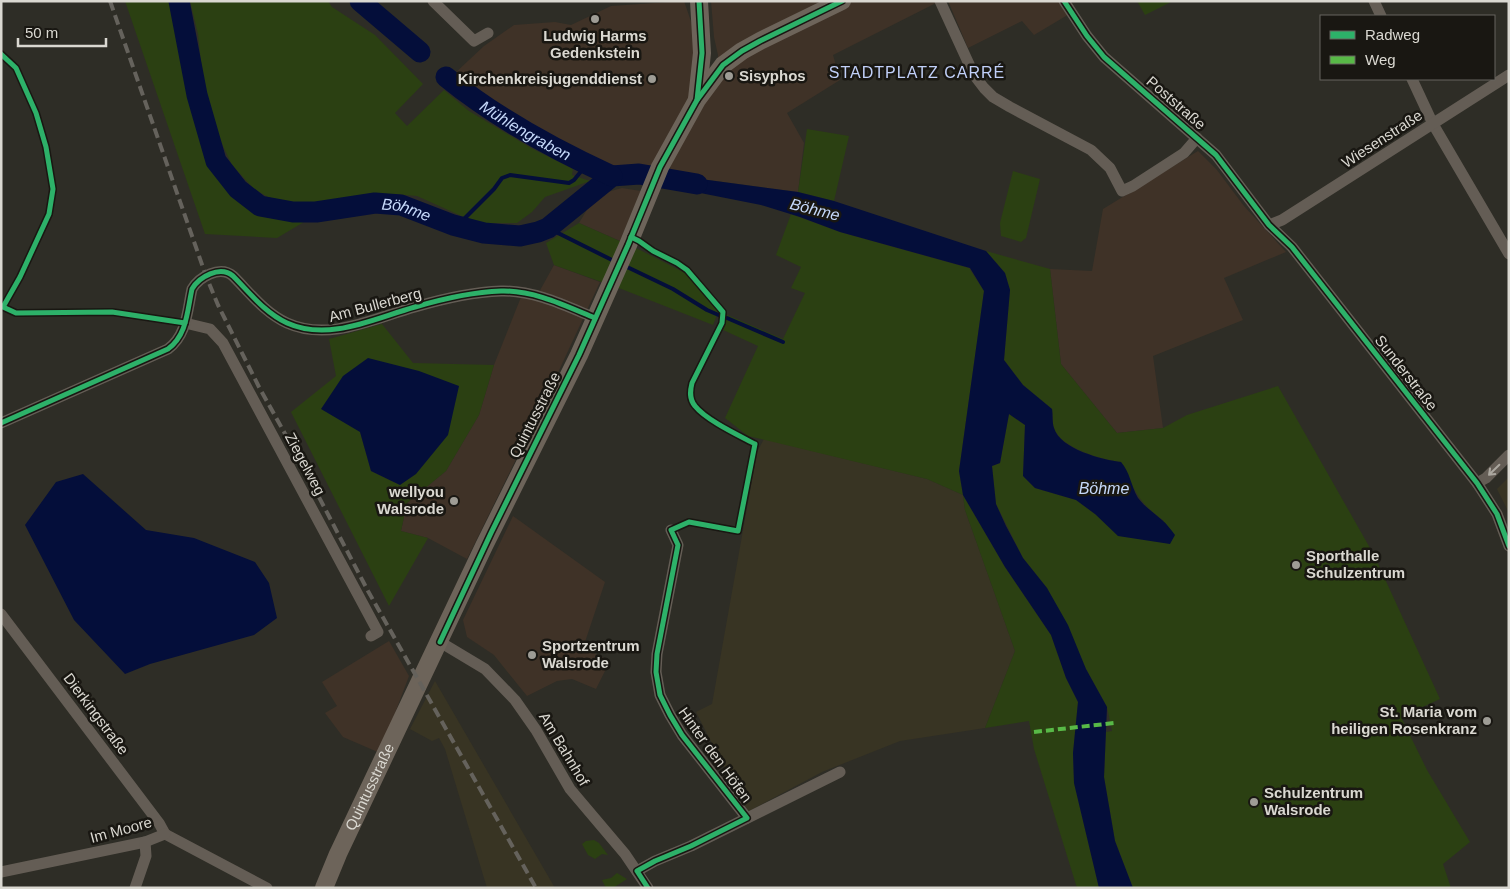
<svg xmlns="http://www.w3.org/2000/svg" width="1510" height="889" font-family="Arial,sans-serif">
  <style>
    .commercial { fill: #3f3227 }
    .built { fill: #383423 }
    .green { fill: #2b4012; fill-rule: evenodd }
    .water { fill: #040e3a }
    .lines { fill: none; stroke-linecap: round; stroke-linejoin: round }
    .stream { stroke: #040e3a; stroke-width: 4 }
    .river { stroke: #040e3a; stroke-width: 21 }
    .street { stroke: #645d55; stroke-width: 11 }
    .primary { stroke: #6d645a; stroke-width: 18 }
    .rail { stroke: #65625c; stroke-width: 4; stroke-dasharray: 10 5; stroke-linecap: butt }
    .quiet { stroke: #58b947; stroke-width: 4; stroke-dasharray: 8 4; stroke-linecap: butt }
    .cycleway-casing { stroke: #191712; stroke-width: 8 }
    .cycleway { stroke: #2db169; stroke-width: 5 }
    .oneway { stroke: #aba79f }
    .poi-dot { fill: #9e9c95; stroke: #191712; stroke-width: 2 }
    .labels { text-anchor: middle; stroke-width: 5; stroke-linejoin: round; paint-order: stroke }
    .poi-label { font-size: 15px; font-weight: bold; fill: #dad8d1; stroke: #191712; text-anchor: start }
    .street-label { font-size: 15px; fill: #dad8d1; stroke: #191712 }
    .neighbourhood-label { font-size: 16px; letter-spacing: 1px; fill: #c1d0f9; stroke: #191712 }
    .water-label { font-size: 16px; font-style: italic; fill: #c5d8f9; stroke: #191712 }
  </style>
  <rect width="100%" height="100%" fill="#2e2d26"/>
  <g class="commercial">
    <polygon points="684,1 696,36 690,106 673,137 650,168 619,169 605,166 514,117 453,75 484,46 514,25 555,22 571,25 611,6"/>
    <polygon points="711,1 940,1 833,55 840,80 787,113 804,143 798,192 671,175 670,165 717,74 718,55 714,37"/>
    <polygon points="948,1 1071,1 1076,10 1034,35 1022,21 968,48"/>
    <polygon points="1198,151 1217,170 1244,206 1286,252 1224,278 1243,320 1153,356 1163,428 1117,433 1061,364 1050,269 1092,271 1103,209"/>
    <polygon points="622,188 641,191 620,241 579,223 591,203 604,193"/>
    <polygon points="554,265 600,282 549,392 467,559 428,538 401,531 407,503 446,471 479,415 494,365 523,292 538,294"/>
    <polygon points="513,516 605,582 583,648 610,661 596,689 572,679 557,681 527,696 494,655 467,637 463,620"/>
    <polygon points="389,641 409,676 380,753 343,737 325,713 337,706 322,682"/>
  </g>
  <g class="built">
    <polygon points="764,439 927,479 963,495 965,510 1015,651 985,728 900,741 822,772 747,812 696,712 712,704 757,452"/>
    <polygon points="1509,477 1509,513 1497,489"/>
    <polygon points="435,681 555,888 487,888 445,749 439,738 432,741 410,729"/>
  </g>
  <g class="green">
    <polygon points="125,1 173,1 192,100 213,169 234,198 265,216 309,219 277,238 205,234"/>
    <polygon points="190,1 328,1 332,7 375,35 423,84 395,113 407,126 444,90 469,111 531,148 573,169 572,175 590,181 545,197 532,212 517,223 477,223 417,196 394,194 302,206 268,197 254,189 232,165 215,129 204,91 198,34"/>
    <polygon points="1137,1 1173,1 1145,15"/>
    <polygon points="807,129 849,136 834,201 798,192"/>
    <polygon points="1013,171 1040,179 1026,238 1021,242 1001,236 1000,223"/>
    <polygon points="791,214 840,232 969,268 984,291 959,471 963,495 1005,567 1051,635 1066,678 1078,702 1073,753 1074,783 1099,888 1077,888 1034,749 1029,721 985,728 1015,651 965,510 963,495 927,479 748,436 725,418 758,346 721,329 725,314 783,339 805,293 791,288 801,267 776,255"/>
    <polygon points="579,223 640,250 685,273 719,310 713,325 624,290 554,265 546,243"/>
    <path d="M 986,251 L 1050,269 L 1061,364 L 1117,433 L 1163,428 L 1187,415 L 1278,386 L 1374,555 L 1440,699 L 1401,717 L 1427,770 L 1470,842 L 1443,864 L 1451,888 L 1133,888 L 1115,841 L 1104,777 L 1106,732 L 1112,731 L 1107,707 L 1086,669 L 1047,588 L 1023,558 L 996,504 L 992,466 L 1000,463 L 1009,414 L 1025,425 L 1023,476 L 1035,488 L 1076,500 L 1095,514 L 1164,521 C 1137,501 1135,491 1121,462 C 1103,460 1060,448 1054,428 C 1052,422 1053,415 1052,409 L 1023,385 L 1004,360 L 1010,290 L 1005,273 Z"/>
    <path d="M 382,324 L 413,363 L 494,365 L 479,415 L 446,471 L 407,503 L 401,531 L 428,538 L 389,606 L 291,412 L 336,376 L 329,339 ZM 360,432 L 400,485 L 371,471 Z"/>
    <polygon points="594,840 599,843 608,855 602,854 595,859 588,855 582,844 586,841"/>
    <polygon points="617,873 627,879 613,888 606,888 602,880 611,878"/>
  </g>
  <g class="water">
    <path d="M 671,175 L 798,192 L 834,201 L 986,251 L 1005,273 L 1010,290 L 1004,360 L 1023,385 L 1052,409 C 1053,415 1052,422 1054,428 C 1060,449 1103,460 1121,462 C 1130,472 1131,486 1138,498 C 1145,507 1154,513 1162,520 C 1167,524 1171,530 1175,535 L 1170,544 L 1118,536 L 1095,514 L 1076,500 L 1035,488 L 1023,476 L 1025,425 L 1009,414 L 1000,463 L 992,466 L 996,504 L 1006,526 L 1023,558 L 1047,588 L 1068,625 L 1086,669 L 1107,707 L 1104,777 L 1115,841 L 1133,888 L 1099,888 L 1074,783 L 1073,753 L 1078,702 L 1066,678 L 1051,635 L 1005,567 L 963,495 L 959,471 L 984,291 L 970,268 L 840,232 L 800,217 L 761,205 L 665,186 Z"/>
    <polygon points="368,358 419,371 459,386 448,435 416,474 400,485 371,471 360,432 321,409 343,376"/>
    <polygon points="83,474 146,530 194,538 255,562 269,583 277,618 254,635 150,664 125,674 74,620 25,525 56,482"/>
  </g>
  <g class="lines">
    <g class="stream">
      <polyline points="457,226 494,189 502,178 510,175 569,183 574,180 587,164"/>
      <polyline points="548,228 614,261"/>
      <polyline points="623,265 673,289 707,310 721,316"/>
      <polyline points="727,318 783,342"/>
    </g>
    <g class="river">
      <path id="s1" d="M 179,1 L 197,95 L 216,161 L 238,189 L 260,206 L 293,212 L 316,212 L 375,203 L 401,205 L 453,225 L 484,233 L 520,236 L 538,232 L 548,228 L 612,176 L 639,174 L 697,184"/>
      <polyline points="360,1 420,52"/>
      <path id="s2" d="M 446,77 C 496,118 553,149 612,176"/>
    </g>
    <g class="street">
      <polyline points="433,1 474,41 488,33"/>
      <polyline points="940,1 974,75 984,88 993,97 1010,107 1091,150 1110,168 1122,191 1133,186 1184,153 1197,138"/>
      <polyline points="1064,1 1087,36 1104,57 1216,155 1269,225 1292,247 1477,483 1497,514 1509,546"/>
      <polyline points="1374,1 1381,16"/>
      <polyline points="1412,79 1433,124 1509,254"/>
      <polyline points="1269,225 1282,220 1509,75"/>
      <polyline points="185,323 210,329 223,343 378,632 371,636"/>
      <path d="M 1,423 L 168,349 C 187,335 187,312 192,289 C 199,277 220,265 233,276 C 250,293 265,313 287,323 C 329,342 375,318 415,307 C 442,299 473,292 501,291 C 534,290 566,306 595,318"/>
      <polyline points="1477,483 1486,478 1509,455"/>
      <polyline points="671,530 678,545 657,654 656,672 660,695 670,715 682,735 747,818"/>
      <polyline points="1,614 159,823 165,834"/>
      <polyline points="440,642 485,669 515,700 536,730 570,789 625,854 648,888"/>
      <polyline points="165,834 267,888"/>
      <polyline points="637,871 655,861 691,846 840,772"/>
      <polyline points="1,872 145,842 165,834"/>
      <polyline points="135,888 146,856 145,842"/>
    </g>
    <g class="primary">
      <polyline points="697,99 702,53 699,1"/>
      <path id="s3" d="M 324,888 L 338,854 L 484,546 L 579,355 L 628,245 L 660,167 L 697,100 L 723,65 L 742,51 L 760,41 L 842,1"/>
    </g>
    <polyline class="rail" points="110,1 206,276 218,305 259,387 298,457 368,591 536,888"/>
    <polyline class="quiet" points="1034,732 1114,723"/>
    <g class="cycleway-casing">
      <g id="cycleway">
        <polyline points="1064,1 1087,36 1104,57 1216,155 1269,225 1292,247 1477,483 1497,514 1509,546"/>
        <polyline points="1,54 16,68 36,113 46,147 53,189 49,214 20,277 3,307 16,313 112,312 185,323"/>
        <polyline points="697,100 702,53 699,1"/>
        <path d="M 631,237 L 639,241 L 653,251 L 677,263 L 687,270 L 723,312 L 722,323 L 692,383 C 690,391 689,399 695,406 C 706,420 738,435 755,444 L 738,531 L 689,522 L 671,530 L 678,545 L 657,654 L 656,672 L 660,695 L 670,715 L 682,735 L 747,818 L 691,846 L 655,861 L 637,871 L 648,888"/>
        <path d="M 1,423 L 168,349 C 187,335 187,312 192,289 C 199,277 220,265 233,276 C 250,293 265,313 287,323 C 329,342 375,318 415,307 C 442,299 473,292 501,291 C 534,290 566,306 595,318"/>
        <polyline points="440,642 491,533 579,355 628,245 660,167 697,100 723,65 742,51 760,41 842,1"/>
      </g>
    </g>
    <use href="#cycleway" class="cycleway"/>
  </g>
  <defs><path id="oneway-shaft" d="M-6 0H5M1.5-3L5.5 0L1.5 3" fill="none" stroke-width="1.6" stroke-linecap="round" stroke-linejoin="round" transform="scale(1.25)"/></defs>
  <use class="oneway" href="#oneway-shaft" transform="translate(1494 470) rotate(136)"/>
  <g class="poi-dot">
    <circle cx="595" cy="19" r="5"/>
    <circle cx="729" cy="76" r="5"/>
    <circle cx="652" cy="79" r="5"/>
    <circle cx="454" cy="501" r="5"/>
    <circle cx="1296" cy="565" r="5"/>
    <circle cx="532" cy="655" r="5"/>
    <circle cx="1487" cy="721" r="5"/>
    <circle cx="1254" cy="802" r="5"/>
  </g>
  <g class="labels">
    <g class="poi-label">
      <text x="595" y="41" text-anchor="middle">Ludwig Harms<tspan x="595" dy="17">Gedenkstein</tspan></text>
      <text x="739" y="81">Sisyphos</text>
      <text x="642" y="84" text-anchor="end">Kirchenkreisjugenddienst</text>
      <text x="444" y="497" text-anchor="end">wellyou<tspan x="444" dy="17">Walsrode</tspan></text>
      <text x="1306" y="561">Sporthalle<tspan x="1306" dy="17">Schulzentrum</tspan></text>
      <text x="542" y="651">Sportzentrum<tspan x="542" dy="17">Walsrode</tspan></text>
      <text x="1477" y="717" text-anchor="end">St. Maria vom<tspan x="1477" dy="17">heiligen Rosenkranz</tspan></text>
      <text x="1264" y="798">Schulzentrum<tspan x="1264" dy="17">Walsrode</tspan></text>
    </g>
    <g class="street-label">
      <text transform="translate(1176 103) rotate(41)" y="5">Poststraße</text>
      <text transform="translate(1382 139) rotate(-33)" y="5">Wiesenstraße</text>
      <text transform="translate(375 305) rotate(-15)" y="5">Am Bullerberg</text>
      <text transform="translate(1406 373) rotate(52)" y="5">Sunderstraße</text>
      <text transform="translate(535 415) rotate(-63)" y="5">Quintusstraße</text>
      <text transform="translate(305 464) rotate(62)" y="5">Ziegelweg</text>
      <text transform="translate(96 714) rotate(53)" y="5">Dierkingstraße</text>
      <text transform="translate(564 749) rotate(59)" y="5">Am Bahnhof</text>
      <text transform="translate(715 755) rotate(54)" y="5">Hinter den Höfen</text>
      <text dy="5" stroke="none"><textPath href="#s3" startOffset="111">Quintusstraße</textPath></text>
      <text transform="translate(121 830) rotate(-15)" y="5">Im Moore</text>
    </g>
    <g class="neighbourhood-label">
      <text x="917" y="78">STADTPLATZ CARRÉ</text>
    </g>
    <g class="water-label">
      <text dy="6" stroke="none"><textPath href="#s2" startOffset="96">Mühlengraben</textPath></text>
      <text transform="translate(815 209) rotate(14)" y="6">Böhme</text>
      <text dy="6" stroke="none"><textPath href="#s1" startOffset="376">Böhme</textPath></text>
      <text x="1104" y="494">Böhme</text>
    </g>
  </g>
  <rect width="1510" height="889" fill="none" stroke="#dad8d1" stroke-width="5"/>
  <rect x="1320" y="15" width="175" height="65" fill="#191712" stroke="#66645e"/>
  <rect x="1330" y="31" width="25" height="8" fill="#2db169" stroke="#66645e"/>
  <text x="1365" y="40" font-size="15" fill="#dad8d1">Radweg</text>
  <rect x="1330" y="56" width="25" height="8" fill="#58b947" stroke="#66645e"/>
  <text x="1365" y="65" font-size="15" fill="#dad8d1">Weg</text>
  <path d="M18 38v8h88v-8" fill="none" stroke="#dad8d1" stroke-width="2.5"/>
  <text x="25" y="38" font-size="15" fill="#dad8d1" stroke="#191712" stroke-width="4" paint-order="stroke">50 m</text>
</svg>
